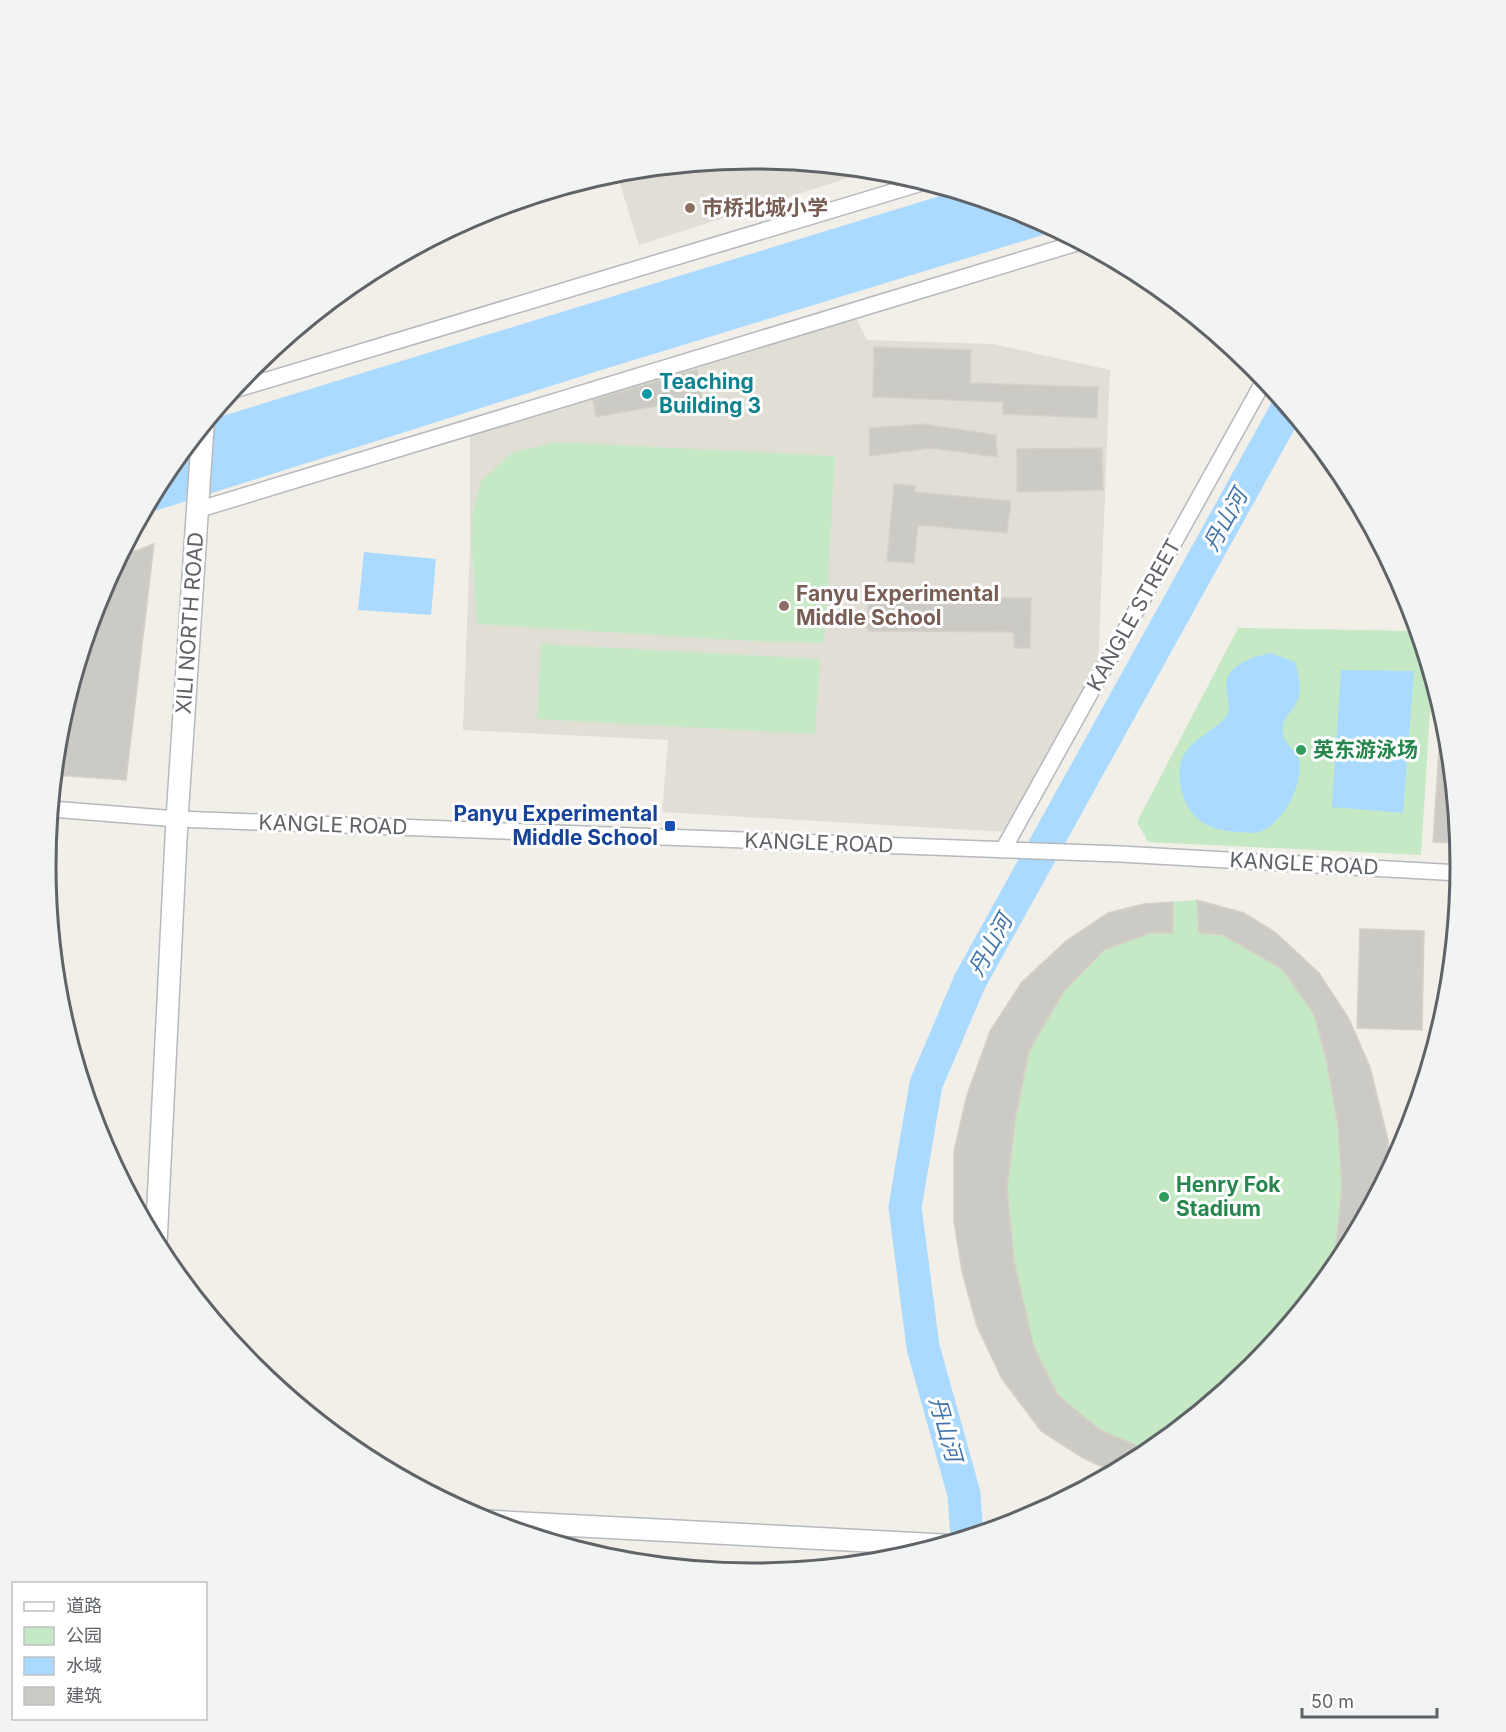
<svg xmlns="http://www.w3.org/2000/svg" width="1506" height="1732" font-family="Inter,'Noto Sans SC',sans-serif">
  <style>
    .education { fill: #e1ded6 }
    .green { fill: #c5e8c5 }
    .water { fill: #aadaff }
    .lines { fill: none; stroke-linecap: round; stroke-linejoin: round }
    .river { stroke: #aadaff; stroke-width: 33 }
    .building { fill: #cccac5; stroke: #d6d1c6; stroke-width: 1.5 }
    .street-casing { stroke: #b5b8bc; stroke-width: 18 }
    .secondary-casing { stroke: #b6babf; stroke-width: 24 }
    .street { stroke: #fff; stroke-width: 15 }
    .secondary { stroke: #fff; stroke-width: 21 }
    .education-dot { fill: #8d6e63; stroke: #fff; stroke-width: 2 }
    .culture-dot { fill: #0f9aa8; stroke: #fff; stroke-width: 2 }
    .leisure-dot { fill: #2e9e5b; stroke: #fff; stroke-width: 2 }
    .transit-dot { fill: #1a4fb4; stroke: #fff; stroke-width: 2 }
    .labels { text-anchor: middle; stroke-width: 6; stroke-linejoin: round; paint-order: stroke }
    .education-label { font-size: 21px; font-weight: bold; fill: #785e54; stroke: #fff; text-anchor: start }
    .culture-label { font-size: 21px; font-weight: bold; fill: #0d838f; stroke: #fff; text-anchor: start }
    .street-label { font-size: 21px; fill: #5f6368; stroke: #fff }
    .leisure-label { font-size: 21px; font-weight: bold; fill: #27864d; stroke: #fff; text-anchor: start }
    .transit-label { font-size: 21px; font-weight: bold; fill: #164399; stroke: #fff; text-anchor: end }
    .water-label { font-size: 22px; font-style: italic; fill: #4174aa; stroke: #fff }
    .rim { fill: none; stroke: #5f6368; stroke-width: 3 }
  </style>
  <rect width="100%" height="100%" fill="#f1efe8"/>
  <g class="education">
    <polygon points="753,158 873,170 639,245 616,171"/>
    <polygon points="855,316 867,340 993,344 1110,370 1098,668 1006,832 662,812 668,740 463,730 470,545 470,430"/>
    <polygon points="1448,910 1457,911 1447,1004 1443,1017"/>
  </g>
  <g class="green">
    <polygon points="556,442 835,456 824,643 752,641 477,624 472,545 473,511 481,481 512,453"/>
    <polygon points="1238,628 1418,631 1432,678 1421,855 1148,842 1137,822"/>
    <polygon points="541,644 820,659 815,734 537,719"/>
    <polygon points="1197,900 1244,913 1276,933 1319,973 1349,1019 1370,1067 1388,1140 1389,1172 1341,1260 1253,1367 1146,1455 1114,1472 1111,1471 1083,1458 1041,1431 1002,1379 977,1326 962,1272 954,1221 954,1151 967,1095 990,1031 1022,982 1066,941 1108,913 1144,904"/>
  </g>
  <g class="water">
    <polygon points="956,191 1024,212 1059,230 598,371 142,515 165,472 206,421"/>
    <polygon points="364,552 436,559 431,615 358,610"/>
    <path d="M 1270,653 L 1295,662 C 1299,674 1302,690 1297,702 C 1291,714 1280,719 1283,734 C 1284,745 1298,751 1299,761 C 1303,785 1283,824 1259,832 C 1254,834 1246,832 1241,832 C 1210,832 1187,819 1181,788 C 1178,775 1179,760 1188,749 C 1197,737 1213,731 1223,720 C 1234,710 1226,698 1226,686 C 1226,664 1254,657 1270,653 Z"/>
    <polygon points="1341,670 1414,671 1403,813 1332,807"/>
  </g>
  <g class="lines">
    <polyline class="river" points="967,1537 964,1494 923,1347 905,1207 926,1084 970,981 1288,407"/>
  </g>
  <g class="building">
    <polygon points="874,347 971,350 970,383 1098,387 1097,418 1003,414 1003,402 873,397"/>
    <polygon points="697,370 702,398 596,417 593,400 680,374"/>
    <polygon points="922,424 996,435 997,457 931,448 870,456 869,428"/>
    <polygon points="1102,448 1103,490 1017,492 1017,449"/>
    <polygon points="894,484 915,486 914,492 1011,501 1007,533 918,525 914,563 887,561"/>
    <polygon points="154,544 126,780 54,775 59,728 99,595 119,557"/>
    <polygon points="868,597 1031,598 1030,648 1014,648 1014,632 868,631"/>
    <polygon points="1440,734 1448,734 1459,843 1433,842"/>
    <polygon points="1197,900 1244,913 1276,933 1319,973 1349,1019 1370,1067 1388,1140 1389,1172 1341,1260 1333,1270 1342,1188 1338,1125 1326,1059 1314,1014 1282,969 1223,935 1199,933"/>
    <polygon points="1173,902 1173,933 1150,933 1104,950 1064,991 1029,1051 1016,1116 1007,1187 1014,1261 1034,1347 1058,1395 1100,1430 1135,1445 1135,1461 1114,1472 1083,1458 1041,1431 1002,1379 977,1326 962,1272 954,1221 954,1151 967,1095 990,1031 1022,982 1066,941 1108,913 1144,904"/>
    <polygon points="1360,929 1424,931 1422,1030 1357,1028"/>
  </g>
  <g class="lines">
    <g class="street-casing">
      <g id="street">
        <polyline points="231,391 925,182"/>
        <polyline points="197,510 1080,242"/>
        <polyline points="51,809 177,819 1120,854 1460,873"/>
        <polyline points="1003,850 1265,379"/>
      </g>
    </g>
    <g class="secondary-casing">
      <g id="secondary">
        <polyline points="156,1244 177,819 203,426"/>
        <polyline points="486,1521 943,1545"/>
      </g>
    </g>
    <use href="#street" class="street"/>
    <use href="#secondary" class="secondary"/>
  </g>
  <g class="education-dot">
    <circle cx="690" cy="208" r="6"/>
    <circle cx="784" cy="606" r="6"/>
  </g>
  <circle class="culture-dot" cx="647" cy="394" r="6"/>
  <g class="leisure-dot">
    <circle cx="1301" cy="750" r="6"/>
    <circle cx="1164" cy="1197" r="6"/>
  </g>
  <rect class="transit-dot" x="664" y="820" width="12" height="12" rx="3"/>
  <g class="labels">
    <g class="education-label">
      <text x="702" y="215">市桥北城小学</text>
      <text x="796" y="601">Fanyu Experimental<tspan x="796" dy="24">Middle School</tspan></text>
    </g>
    <g class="culture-label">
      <text x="659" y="389">Teaching<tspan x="659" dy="24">Building 3</tspan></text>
    </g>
    <g class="street-label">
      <text transform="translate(1134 615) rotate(-61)" y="7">KANGLE STREET</text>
      <text transform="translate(190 623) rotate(-86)" y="7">XILI NORTH ROAD</text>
      <text transform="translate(333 825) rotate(2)" y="7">KANGLE ROAD</text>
      <text transform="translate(819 843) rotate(2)" y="7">KANGLE ROAD</text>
      <text transform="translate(1304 864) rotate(3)" y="7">KANGLE ROAD</text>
    </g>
    <g class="leisure-label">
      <text x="1313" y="757">英东游泳场</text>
      <text x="1176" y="1192">Henry Fok<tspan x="1176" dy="24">Stadium</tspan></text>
    </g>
    <g class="transit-label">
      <text x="658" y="821">Panyu Experimental<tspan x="658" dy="24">Middle School</tspan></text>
    </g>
    <g class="water-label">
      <text transform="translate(1225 520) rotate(-61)" y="8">丹山河</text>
      <text transform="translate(990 945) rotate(-61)" y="8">丹山河</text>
      <text transform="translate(946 1429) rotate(74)" y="8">丹山河</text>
    </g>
  </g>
  <path d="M0 0H1506V1732H0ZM56 866a697 697 0 1 1 1394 0a697 697 0 1 1-1394 0Z" fill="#f2f3f3" fill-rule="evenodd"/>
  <path class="rim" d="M56 866a697 697 0 1 1 1394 0a697 697 0 1 1-1394 0Z"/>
  <rect x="12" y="1582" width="195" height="138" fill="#ffffff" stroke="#bfc1c3" stroke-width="1.5"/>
  <rect x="24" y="1602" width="30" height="9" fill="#ffffff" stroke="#bfc1c3" stroke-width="1.5"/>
  <text x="66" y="1612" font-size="18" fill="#5f6368">道路</text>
  <rect x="24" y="1627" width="30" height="18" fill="#c5e8c5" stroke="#bfc1c3" stroke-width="1.5"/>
  <text x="66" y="1642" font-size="18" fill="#5f6368">公园</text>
  <rect x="24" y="1657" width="30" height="18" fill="#aadaff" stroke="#bfc1c3" stroke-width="1.5"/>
  <text x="66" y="1672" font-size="18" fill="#5f6368">水域</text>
  <rect x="24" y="1687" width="30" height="18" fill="#cccac5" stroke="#bfc1c3" stroke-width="1.5"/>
  <text x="66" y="1702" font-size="18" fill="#5f6368">建筑</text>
  <path d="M1302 1708v9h135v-9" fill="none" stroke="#5f6368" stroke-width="3"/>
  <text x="1311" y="1708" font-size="18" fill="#5f6368" stroke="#ffffff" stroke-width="4.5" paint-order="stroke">50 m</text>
</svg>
